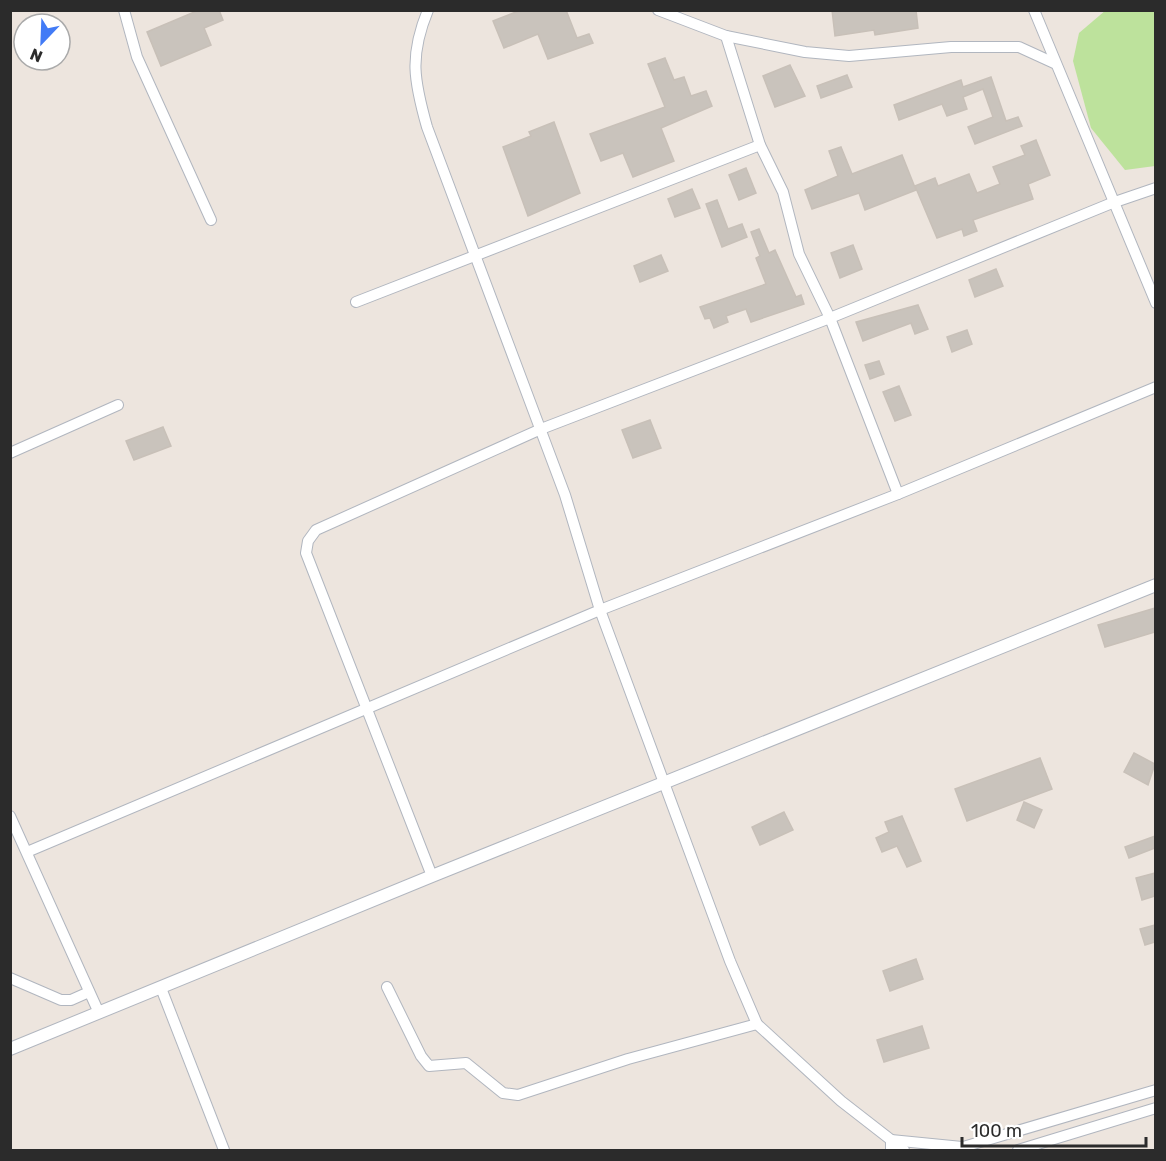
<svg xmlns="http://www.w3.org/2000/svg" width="1166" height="1161" font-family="Rubik,sans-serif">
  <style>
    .green { fill: #bde29c }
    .building { fill: #c9c3bc; stroke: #c8c0b8; stroke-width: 1.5 }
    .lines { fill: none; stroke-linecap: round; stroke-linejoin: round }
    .minor-casing { stroke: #b1b6bf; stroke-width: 12 }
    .tertiary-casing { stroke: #b1b6bf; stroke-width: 14 }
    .minor { stroke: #fff; stroke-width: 10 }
    .tertiary { stroke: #fff; stroke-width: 12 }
  </style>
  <rect width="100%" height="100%" fill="#ede5de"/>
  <polygon class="green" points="1106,10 1155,11 1155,166 1125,170 1091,128 1073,61 1079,33"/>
  <g class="building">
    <polygon points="199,10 219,10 223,20 204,28 211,45 161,66 147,32"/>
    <polygon points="521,10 566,10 577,38 589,34 593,43 548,59 538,34 504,48 493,21"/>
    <polygon points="832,10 916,10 918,28 875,35 874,30 835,36"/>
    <polygon points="665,58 674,80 684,77 691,96 706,91 712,106 661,128 674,161 633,177 623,153 601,161 590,134 665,107 648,64"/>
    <polygon points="790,65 805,96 775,107 763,76"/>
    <polygon points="847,75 852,87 821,98 817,86"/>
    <polygon points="991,77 1006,121 1018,117 1022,126 975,144 968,127 993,117 983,89 963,97 967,109 947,116 942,104 899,120 894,105 961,80 963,87"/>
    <polygon points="554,122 580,193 528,216 503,147 531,136 529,132"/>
    <polygon points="1036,140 1050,175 1028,184 1033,199 973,220 977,231 964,236 962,229 937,238 915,186 935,178 938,186 969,174 977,193 1000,184 993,167 1025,155 1021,146"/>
    <polygon points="841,147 852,174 902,155 916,190 865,210 859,193 812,209 805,190 838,176 829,151"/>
    <polygon points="746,168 756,193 739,200 729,175"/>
    <polygon points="692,189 700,208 675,217 668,199"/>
    <polygon points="717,200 728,229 742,224 747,237 722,247 706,204"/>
    <polygon points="759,229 769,253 775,250 796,297 801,295 804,304 751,322 746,309 726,316 728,322 714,328 710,318 705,319 700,307 766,284 756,258 760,256 751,232"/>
    <polygon points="853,245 862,269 840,278 831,253"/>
    <polygon points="661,255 668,271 640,282 634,266"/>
    <polygon points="996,269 1003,286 975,297 969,280"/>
    <polygon points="918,305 928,329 915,334 911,323 863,341 856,322"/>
    <polygon points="967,330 972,344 952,352 947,337"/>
    <polygon points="879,361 884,374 870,379 865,365"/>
    <polygon points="899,386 911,415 895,421 883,392"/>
    <polygon points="650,420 661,448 633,458 622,430"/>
    <polygon points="163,427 171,446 134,460 126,441"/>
    <polygon points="1155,608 1155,632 1105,647 1098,625"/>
    <polygon points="1134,753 1155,764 1148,785 1124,772"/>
    <polygon points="1040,758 1052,789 967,821 955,789"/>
    <polygon points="1024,802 1042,810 1034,828 1017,820"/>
    <polygon points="784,812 793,830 760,845 752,827"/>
    <polygon points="902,816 921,861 907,867 897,846 882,852 876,838 889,832 885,822"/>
    <polygon points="1155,836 1155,848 1129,858 1125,847"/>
    <polygon points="1155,873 1155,896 1142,900 1136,878"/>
    <polygon points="1155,925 1155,942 1145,945 1140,929"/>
    <polygon points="916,959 923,979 890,991 883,971"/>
    <polygon points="922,1026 929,1048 884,1062 877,1040"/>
  </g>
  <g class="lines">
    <g class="minor-casing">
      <g id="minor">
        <polyline points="124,10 137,57 211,220"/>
        <path d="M 428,10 C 409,56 414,81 427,127 L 565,495 L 600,610 L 730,961 L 757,1024 L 841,1101 L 904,1150"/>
        <polyline points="658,10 726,36 805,52 849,56 951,47 1019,47 1054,63"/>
        <polyline points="1034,10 1156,303"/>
        <polyline points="726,36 760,145 783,192 799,254 830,318 898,494"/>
        <polyline points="356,302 760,145"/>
        <polyline points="10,453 118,405"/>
        <polyline points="10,816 99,1013"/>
        <polyline points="27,852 600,610 898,494 1156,387"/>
        <polyline points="432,876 306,553 308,541 316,530 541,429 830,318 1112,203 1156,188"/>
        <polyline points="10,978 61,1000 71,1000 89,992"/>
        <polyline points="387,987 421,1056 429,1066 466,1063 503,1093 518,1095 628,1059 757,1024"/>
        <polyline points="161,988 224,1150"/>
        <polyline points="891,1150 891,1140 962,1147"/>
        <polyline points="953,1150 1156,1090"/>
        <polyline points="1018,1150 1156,1108"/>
      </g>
    </g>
    <g class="tertiary-casing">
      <polyline id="tertiary" points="10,1049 432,876 1156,585"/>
    </g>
    <use href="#minor" class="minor"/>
    <use href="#tertiary" class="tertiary"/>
  </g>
  <rect width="1166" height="1161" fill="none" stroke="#2b2b2b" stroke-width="24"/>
  <g transform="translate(42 42) rotate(203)"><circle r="28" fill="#ffffff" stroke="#aaaaaa" stroke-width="1.5"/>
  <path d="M0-4.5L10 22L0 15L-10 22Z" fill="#427bf6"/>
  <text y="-9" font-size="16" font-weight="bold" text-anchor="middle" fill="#2b2b2b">N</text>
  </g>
  <path d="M962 1137v9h184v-9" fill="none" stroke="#2b2b2b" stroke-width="3"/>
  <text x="971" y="1137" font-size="18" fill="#2b2b2b" stroke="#ffffff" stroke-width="4.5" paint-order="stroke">100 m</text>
</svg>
